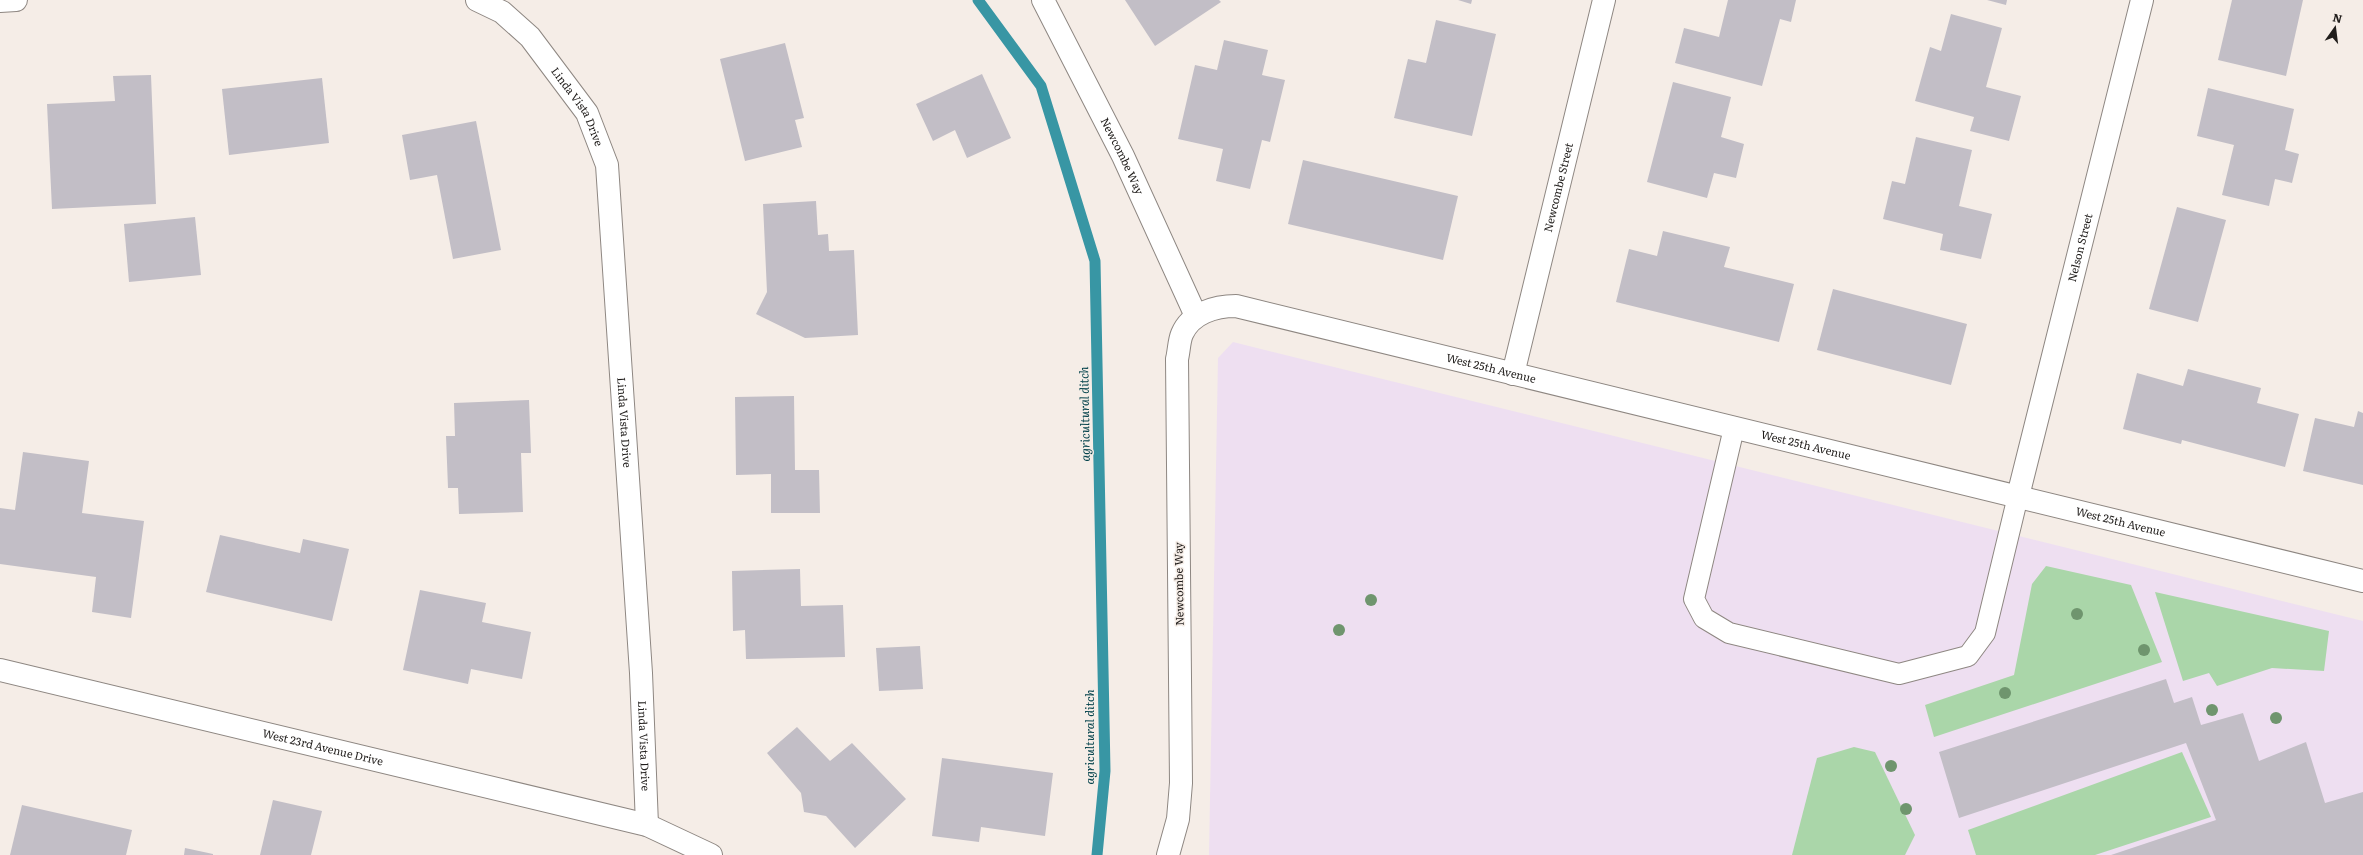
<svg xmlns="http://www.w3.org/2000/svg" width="2363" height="855" font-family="Literata,serif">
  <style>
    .education { fill: #eedff1 }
    .green { fill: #aad6a9 }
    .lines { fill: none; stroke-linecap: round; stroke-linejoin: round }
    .stream { stroke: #3896a4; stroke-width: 11 }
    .building { fill: #c2bec6 }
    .service-casing { stroke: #8e8782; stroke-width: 22 }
    .minor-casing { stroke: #8e8782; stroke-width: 24 }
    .service { stroke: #fff; stroke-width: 20 }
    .minor { stroke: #fff; stroke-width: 22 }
    .tree { fill: #6f956e }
    .labels { text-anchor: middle; stroke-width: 3; stroke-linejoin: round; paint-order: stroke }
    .street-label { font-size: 11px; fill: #201d1b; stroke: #f5ede7 }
    .water-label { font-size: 12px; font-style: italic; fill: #05434c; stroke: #f5ede7 }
  </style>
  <rect width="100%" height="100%" fill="#f5ede7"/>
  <polygon class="education" points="1233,342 2363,621 2363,855 1209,855 1218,358"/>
  <g class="green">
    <polygon points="2046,566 2131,585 2162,662 1934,737 1925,705 2014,675 2032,584"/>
    <polygon points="2155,592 2329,631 2324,671 2272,668 2217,686 2209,673 2183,681"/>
    <polygon points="1854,747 1875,752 1915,835 1905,855 1792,855 1817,758"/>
    <polygon points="2182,752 2211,817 2095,855 1976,855 1968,830"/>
  </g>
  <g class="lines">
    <polyline class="stream" points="978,0 1041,86 1095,261 1105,771 1097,855"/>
  </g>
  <g class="building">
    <polygon points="1125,0 1219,0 1221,2 1155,46"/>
    <polygon points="1458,0 1472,0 1471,4"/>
    <polygon points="1728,0 1796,0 1791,22 1780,19 1762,86 1675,63 1684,28 1719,37"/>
    <polygon points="1987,0 2007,0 2006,5"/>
    <polygon points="2232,0 2303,0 2286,76 2218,60"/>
    <polygon points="1951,14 2002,28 1986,87 2021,96 2009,141 1970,131 1974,117 1915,101 1930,47 1941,51"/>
    <polygon points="1436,20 1496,34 1472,136 1394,118 1408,59 1426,63"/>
    <polygon points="1224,40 1268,50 1262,75 1285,80 1270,142 1262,140 1250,189 1216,181 1223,149 1178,139 1195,65 1217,70"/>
    <polygon points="785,43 804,118 795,120 802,147 745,161 720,59"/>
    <polygon points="982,74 1011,138 967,158 955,130 933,141 916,104"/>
    <polygon points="151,75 156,204 52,209 47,104 115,101 113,76"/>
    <polygon points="322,78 329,143 229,155 222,89"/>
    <polygon points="1673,82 1731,97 1721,137 1744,144 1736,178 1714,173 1707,198 1647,182"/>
    <polygon points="2208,88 2294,109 2285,150 2299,154 2292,183 2275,179 2269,206 2222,195 2234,145 2197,136"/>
    <polygon points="476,121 501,250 453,259 437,175 410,180 402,135"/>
    <polygon points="1916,137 1972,150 1959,206 1992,214 1981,259 1940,250 1943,234 1883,219 1892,181 1905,184"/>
    <polygon points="1303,160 1458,196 1443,260 1288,224"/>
    <polygon points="816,201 818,235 828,234 829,251 854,250 858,335 805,338 756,314 767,292 763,204"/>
    <polygon points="2177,207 2226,220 2198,322 2149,309"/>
    <polygon points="195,217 201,275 129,282 124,224"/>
    <polygon points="1663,231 1730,247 1724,267 1794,284 1779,342 1616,302 1629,249 1657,256"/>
    <polygon points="1833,289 1967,324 1951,385 1817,350"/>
    <polygon points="2188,369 2261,388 2257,403 2299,414 2285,467 2182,440 2181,444 2123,429 2137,373 2183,386"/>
    <polygon points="794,396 795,470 819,470 820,513 771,513 771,474 736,475 735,397"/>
    <polygon points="529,400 531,453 521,453 523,512 459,514 458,488 448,488 446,436 455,436 454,403"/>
    <polygon points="2358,411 2363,413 2363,485 2303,471 2315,418 2354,427"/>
    <polygon points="23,452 89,461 82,513 144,521 131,618 92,612 96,577 0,564 0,508 15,510"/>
    <polygon points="220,535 300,553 303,539 349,549 332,621 206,592"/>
    <polygon points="800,569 801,606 843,605 845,657 746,659 745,630 733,631 732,571"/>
    <polygon points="420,590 486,603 482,622 531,632 522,679 471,669 468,684 403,670"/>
    <polygon points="920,646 923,689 879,691 876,648"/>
    <polygon points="2166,679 2174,703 2192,697 2201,725 2243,713 2259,761 2306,742 2325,803 2363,792 2363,855 2111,855 2216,820 2186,743 1959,818 1939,752"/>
    <polygon points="797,727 830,761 852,743 906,799 855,848 826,816 804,812 801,793 767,753"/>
    <polygon points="942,758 1053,773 1045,836 981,827 979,842 932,836"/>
    <polygon points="273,800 322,811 311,855 260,855"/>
    <polygon points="22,805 132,830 126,855 10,855"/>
    <polygon points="185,848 213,854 213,855 184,855"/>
  </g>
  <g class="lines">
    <g class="service-casing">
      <polyline id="service" points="1734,428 1694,599 1704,618 1729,633 1899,674 1968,656 1985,633 2018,496"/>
    </g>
    <g class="minor-casing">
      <g id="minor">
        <path id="s1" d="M 477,0 L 502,12 L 530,37 L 587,113 L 607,165 L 641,673 L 647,825"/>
        <path id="s2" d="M 1043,0 L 1123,156 L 1196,316"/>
        <polyline points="0,1 16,0"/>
        <path id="s3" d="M 1513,374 L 1604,0"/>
        <path id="s4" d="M 2018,496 L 2142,0"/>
        <path id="s5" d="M 0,670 L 647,825 L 711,855"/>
        <path id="s6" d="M 1168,855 L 1178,819 L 1181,783 L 1177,359 C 1179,351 1179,341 1182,334 C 1191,313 1215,306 1236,306 L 2363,581"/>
      </g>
    </g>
    <use href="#service" class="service"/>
    <use href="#minor" class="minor"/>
  </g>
  <g class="tree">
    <circle cx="1371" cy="600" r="6"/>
    <circle cx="2077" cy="614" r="6"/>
    <circle cx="1339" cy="630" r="6"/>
    <circle cx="2144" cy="650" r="6"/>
    <circle cx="2005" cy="693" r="6"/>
    <circle cx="2212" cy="710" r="6"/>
    <circle cx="2276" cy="718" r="6"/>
    <circle cx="1891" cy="766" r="6"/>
    <circle cx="1906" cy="809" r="6"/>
  </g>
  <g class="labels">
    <g class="street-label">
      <text dy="4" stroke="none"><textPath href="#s1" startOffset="150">Linda Vista Drive</textPath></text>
      <text dy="4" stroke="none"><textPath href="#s2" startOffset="175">Newcombe Way</textPath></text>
      <text dy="4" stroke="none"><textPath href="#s3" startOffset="192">Newcombe Street</textPath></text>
      <text dy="4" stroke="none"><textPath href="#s4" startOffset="256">Nelson Street</textPath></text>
      <text dy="4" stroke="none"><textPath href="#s6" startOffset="850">West 25th Avenue</textPath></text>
      <text dy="4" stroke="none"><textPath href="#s1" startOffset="474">Linda Vista Drive</textPath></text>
      <text dy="4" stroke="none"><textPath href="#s6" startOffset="1174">West 25th Avenue</textPath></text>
      <text dy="4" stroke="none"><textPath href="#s6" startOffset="1498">West 25th Avenue</textPath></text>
      <text transform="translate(1179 584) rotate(-91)" y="4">Newcombe Way</text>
      <text dy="4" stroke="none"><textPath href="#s1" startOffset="798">Linda Vista Drive</textPath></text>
      <text dy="4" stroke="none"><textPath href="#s5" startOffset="332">West 23rd Avenue Drive</textPath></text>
    </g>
    <g class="water-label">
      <text transform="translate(1085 414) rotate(-91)" y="4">agricultural ditch</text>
      <text transform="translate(1090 737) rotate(-90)" y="4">agricultural ditch</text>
    </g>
  </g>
  <g transform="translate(2335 28) rotate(14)" stroke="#f5ede7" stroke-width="3" paint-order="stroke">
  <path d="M0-3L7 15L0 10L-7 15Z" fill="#201d1b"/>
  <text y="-6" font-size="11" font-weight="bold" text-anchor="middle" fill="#201d1b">N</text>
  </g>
</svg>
